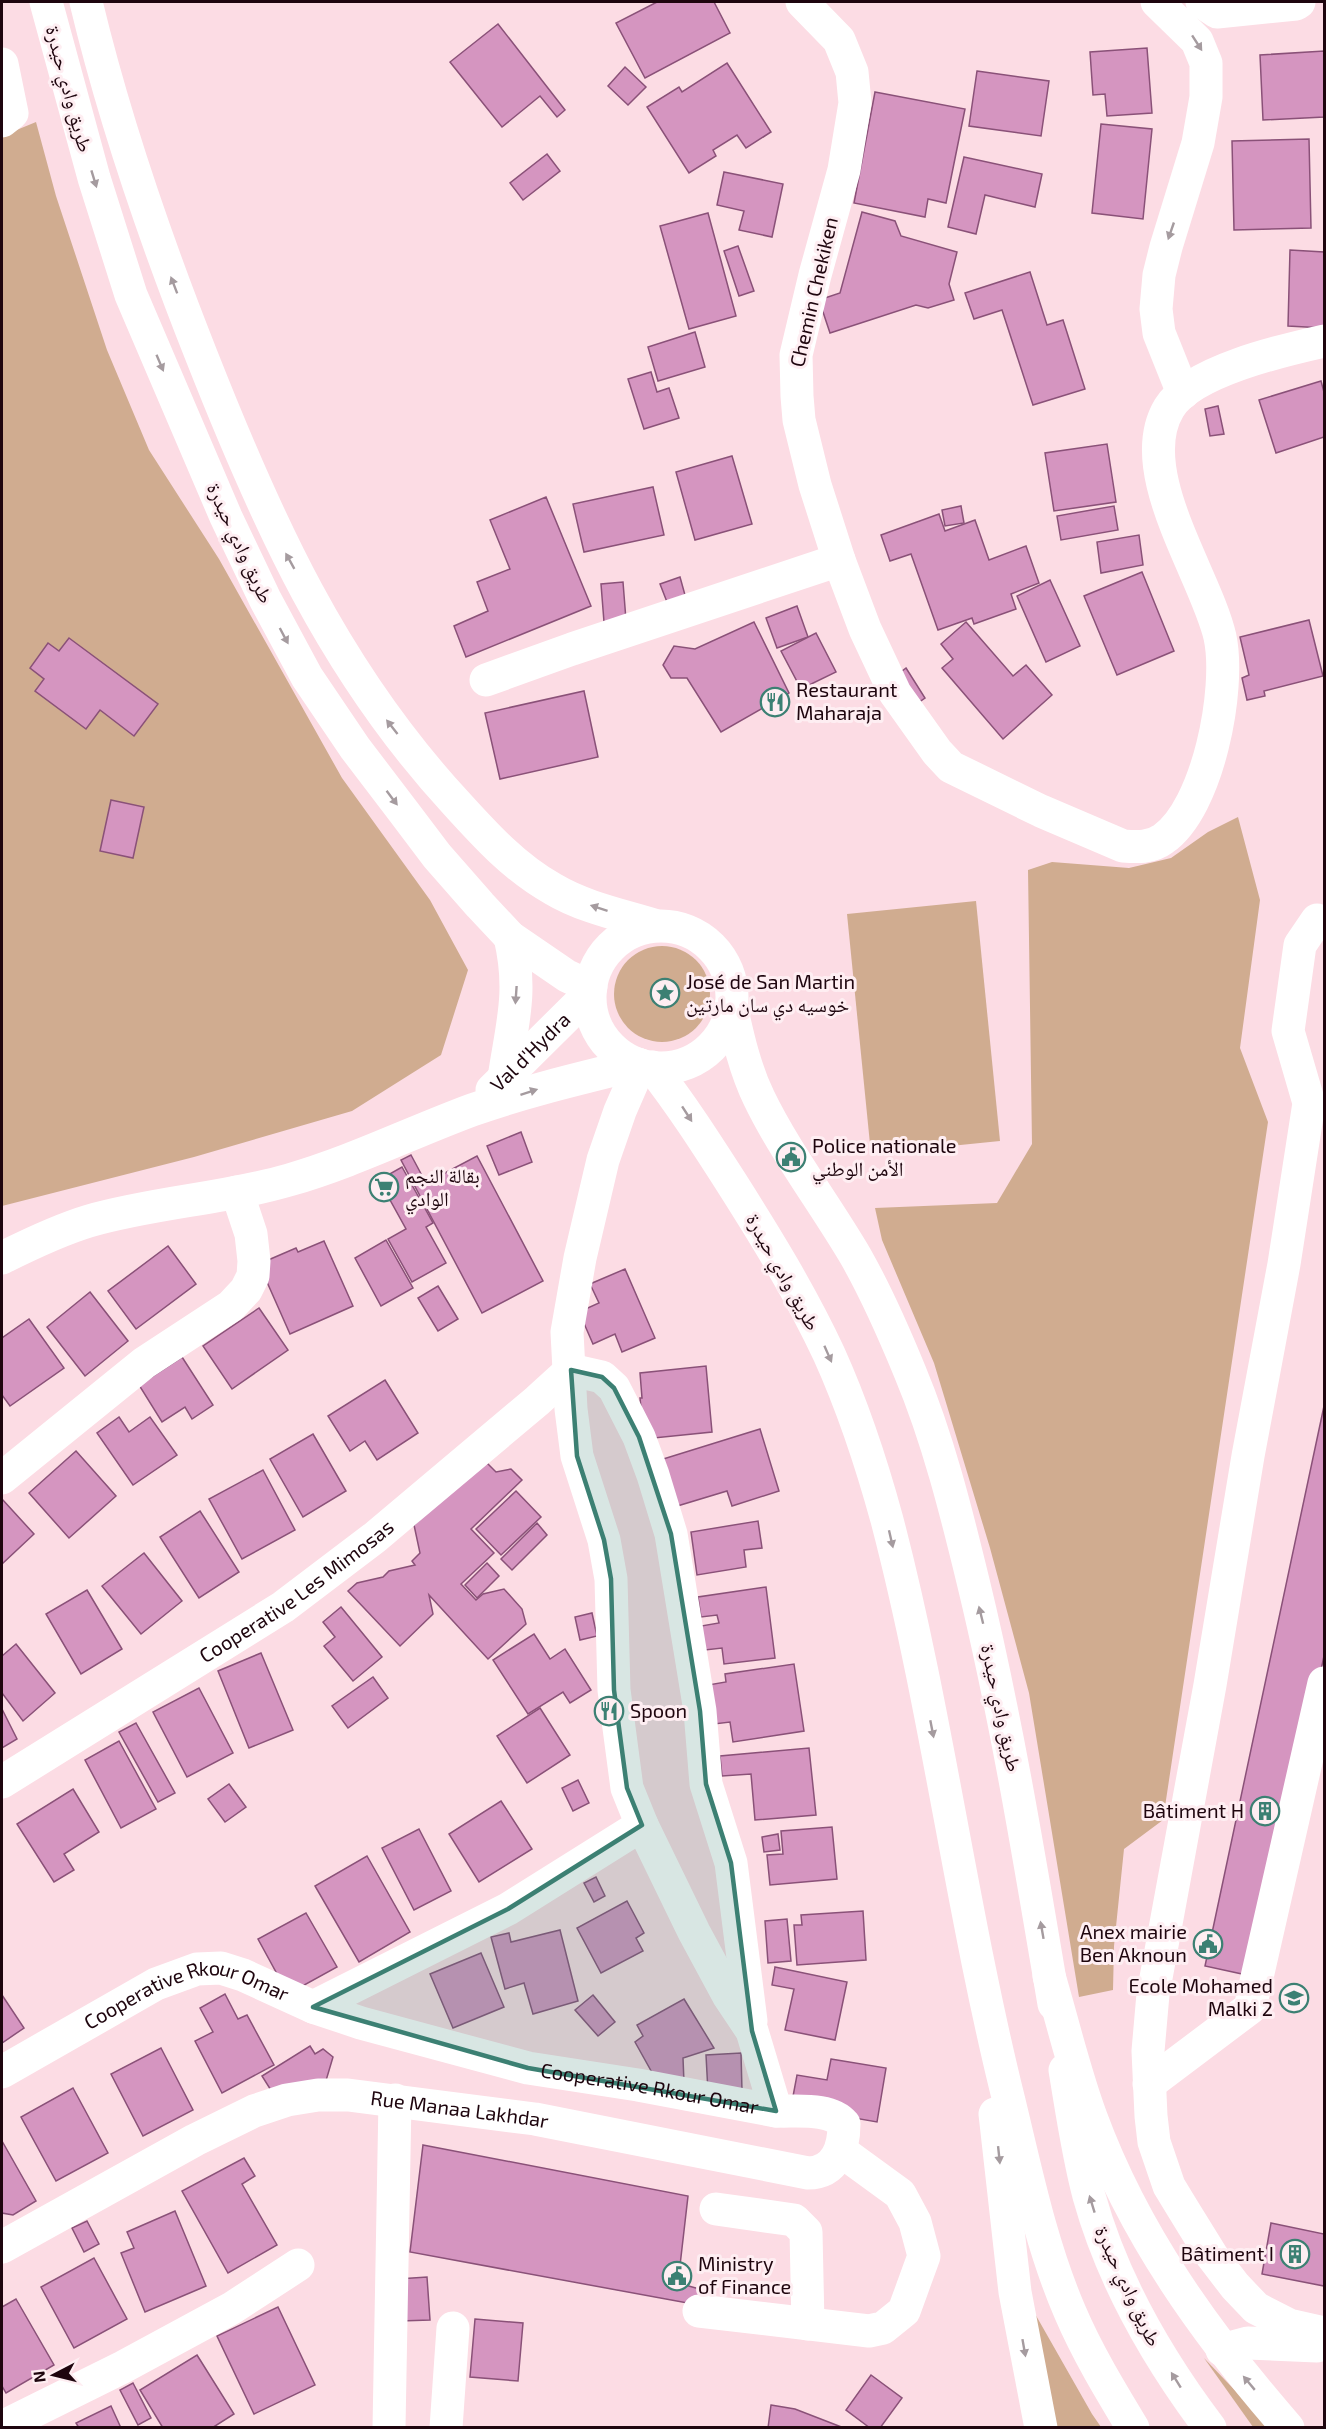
<svg xmlns="http://www.w3.org/2000/svg" width="1326" height="2429" font-family="'Exo 2','Noto Naskh Arabic',sans-serif">
  <style>
    .green { fill: #d0ac90 }
    .building { fill: #d595c0; stroke: #8a5178; stroke-width: 1.5 }
    .lines { fill: none; stroke-linecap: round; stroke-linejoin: round }
    .minor { stroke: #fff; stroke-width: 33 }
    .major { stroke: #fff; stroke-width: 33 }
    .highway { stroke: #fff; stroke-width: 33 }
    .oneway { fill: #a59b9f }
    .marked { fill: #3c8073; fill-opacity: 0.2; stroke: #3c8073; stroke-width: 4.5; stroke-linejoin: round }
    .labels { text-anchor: middle; stroke-width: 6; stroke-linejoin: round; paint-order: stroke }
    .street-label { font-size: 20px; fill: #1e050e; stroke: #feeef2 }
    .poi-label { font-size: 20px; fill: #1e050e; stroke: #feeef2; text-anchor: start }
  </style>
  <rect width="100%" height="100%" fill="#fcdce4"/>
  <g class="green">
    <polygon points="36,122 56,196 107,350 149,450 219,559 342,778 430,900 468,970 441,1055 352,1111 194,1157 2,1206 2,136"/>
    <polygon points="1238,817 1260,900 1240,1048 1268,1122 1163,1820 1124,1849 1114,1946 1113,1990 1079,1997 1029,1693 990,1548 934,1363 882,1240 875,1208 997,1203 1032,1144 1028,870 1052,862 1129,868 1171,858 1208,832"/>
    <polygon points="976,901 1000,1141 871,1154 847,914"/>
    <circle cx="662" cy="994" r="48"/>
    <polygon points="1034,2312 1092,2414 1101,2427 1055,2427"/>
    <polygon points="1204,2358 1270,2427 1253,2427"/>
  </g>
  <g class="building">
    <polygon points="657,2 714,2 730,33 645,78 616,23"/>
    <polygon points="498,24 565,110 557,117 540,96 502,127 450,62"/>
    <polygon points="1147,48 1152,113 1107,116 1105,94 1093,95 1090,52"/>
    <polygon points="1324,51 1324,117 1263,120 1260,55"/>
    <polygon points="727,63 771,132 746,148 737,135 713,150 716,156 689,173 647,107 679,87 682,92"/>
    <polygon points="625,67 646,87 628,105 608,86"/>
    <polygon points="977,71 1049,81 1041,136 969,126"/>
    <polygon points="875,92 965,109 946,203 928,199 925,217 854,203"/>
    <polygon points="1101,124 1152,129 1143,219 1092,213"/>
    <polygon points="1309,139 1311,228 1234,230 1232,141"/>
    <polygon points="547,154 560,171 523,200 510,183"/>
    <polygon points="964,157 1042,174 1035,207 985,195 976,234 948,227"/>
    <polygon points="724,172 783,184 772,237 739,230 744,211 717,205"/>
    <polygon points="862,212 895,221 901,236 957,252 949,284 954,300 928,308 916,305 830,333 819,300 840,293"/>
    <polygon points="708,213 736,316 689,329 660,226"/>
    <polygon points="738,246 754,291 739,296 724,251"/>
    <polygon points="1290,250 1324,252 1324,328 1288,326"/>
    <polygon points="1030,272 1047,325 1063,320 1085,389 1033,405 1002,310 974,319 965,293"/>
    <polygon points="695,332 705,367 658,381 648,347"/>
    <polygon points="651,372 657,392 669,388 679,418 644,429 628,379"/>
    <polygon points="1321,381 1324,392 1324,437 1276,453 1259,400"/>
    <polygon points="1218,406 1224,434 1210,436 1205,409"/>
    <polygon points="1107,444 1116,502 1054,511 1045,453"/>
    <polygon points="732,456 752,524 695,540 676,472"/>
    <polygon points="653,487 664,535 584,552 573,504"/>
    <polygon points="546,497 591,606 466,657 454,626 488,611 477,582 510,569 490,520"/>
    <polygon points="961,506 964,523 945,526 942,510"/>
    <polygon points="1114,506 1118,530 1061,540 1057,516"/>
    <polygon points="939,514 945,531 975,520 989,560 1026,546 1039,583 1011,594 1016,609 974,624 972,618 938,630 911,554 890,561 881,535"/>
    <polygon points="1139,535 1143,565 1101,573 1097,542"/>
    <polygon points="1142,572 1174,651 1117,675 1084,596"/>
    <polygon points="680,577 685,595 667,602 660,584"/>
    <polygon points="1050,580 1080,646 1046,662 1017,596"/>
    <polygon points="623,582 626,620 604,622 601,584"/>
    <polygon points="797,606 808,637 777,648 766,618"/>
    <polygon points="1309,620 1323,676 1264,691 1265,696 1247,700 1242,678 1249,675 1240,637"/>
    <polygon points="754,622 789,693 721,732 687,678 671,678 663,665 674,646 695,649"/>
    <polygon points="966,622 1013,676 1026,665 1052,695 1003,739 942,668 953,659 941,644"/>
    <polygon points="816,633 836,672 801,689 781,651"/>
    <polygon points="69,638 158,704 134,736 100,710 86,729 35,691 44,679 30,668 48,643 59,651"/>
    <polygon points="906,668 925,698 912,707 893,678"/>
    <polygon points="584,691 598,757 500,779 485,713"/>
    <polygon points="111,800 144,807 133,858 100,851"/>
    <polygon points="521,1132 532,1162 499,1175 487,1146"/>
    <polygon points="411,1155 426,1183 477,1156 543,1281 482,1313 401,1160"/>
    <polygon points="402,1167 433,1223 426,1227 446,1263 412,1282 388,1239 406,1229 379,1180"/>
    <polygon points="386,1240 413,1288 381,1306 355,1258"/>
    <polygon points="324,1241 353,1306 290,1334 259,1264 296,1248 298,1252"/>
    <polygon points="168,1246 196,1284 136,1329 108,1291"/>
    <polygon points="625,1269 655,1338 622,1352 615,1334 593,1344 579,1312 599,1303 590,1284"/>
    <polygon points="438,1286 458,1319 438,1331 418,1298"/>
    <polygon points="90,1292 128,1341 85,1376 47,1327"/>
    <polygon points="259,1308 288,1350 232,1389 203,1346"/>
    <polygon points="29,1319 64,1368 10,1406 2,1395 2,1338"/>
    <polygon points="182,1357 213,1405 192,1419 185,1407 162,1422 139,1385"/>
    <polygon points="706,1366 712,1432 644,1439 640,1398 642,1398 640,1373"/>
    <polygon points="385,1380 418,1433 377,1460 365,1441 350,1451 328,1416"/>
    <polygon points="1324,1406 1324,1656 1256,1977 1205,1966"/>
    <polygon points="119,1417 129,1432 150,1417 177,1455 133,1485 97,1433"/>
    <polygon points="760,1429 779,1491 732,1506 727,1491 674,1507 660,1460"/>
    <polygon points="313,1434 346,1491 303,1517 270,1459"/>
    <polygon points="76,1451 116,1496 69,1538 29,1493"/>
    <polygon points="483,1459 496,1472 511,1469 522,1480 471,1529 494,1553 461,1584 476,1600 483,1594 504,1589 522,1609 526,1624 488,1659 429,1595 433,1614 400,1646 348,1591 357,1583 383,1577 389,1571 415,1565 412,1561 420,1553 414,1525"/>
    <polygon points="263,1470 295,1530 242,1559 209,1499"/>
    <polygon points="516,1491 541,1517 501,1555 476,1529"/>
    <polygon points="2,1499 34,1534 2,1564"/>
    <polygon points="200,1511 239,1572 199,1598 160,1537"/>
    <polygon points="758,1521 762,1548 744,1550 746,1567 697,1575 691,1532"/>
    <polygon points="537,1523 547,1535 512,1570 501,1559"/>
    <polygon points="144,1553 182,1601 141,1634 102,1586"/>
    <polygon points="487,1563 499,1576 477,1598 465,1585"/>
    <polygon points="766,1587 775,1658 724,1664 722,1648 705,1650 701,1626 719,1623 717,1615 701,1617 698,1597"/>
    <polygon points="87,1590 122,1649 81,1674 46,1614"/>
    <polygon points="341,1607 382,1657 353,1681 324,1646 335,1637 323,1622"/>
    <polygon points="592,1613 597,1636 580,1640 575,1617"/>
    <polygon points="534,1634 550,1659 565,1649 591,1690 570,1703 563,1692 528,1714 493,1660"/>
    <polygon points="16,1644 55,1693 23,1721 2,1693 2,1656"/>
    <polygon points="261,1653 293,1730 249,1748 218,1671"/>
    <polygon points="794,1664 804,1731 733,1742 730,1722 714,1724 708,1685 726,1682 725,1674"/>
    <polygon points="373,1677 388,1698 348,1728 332,1706"/>
    <polygon points="199,1688 233,1753 187,1777 153,1712"/>
    <polygon points="540,1708 570,1755 527,1783 497,1736"/>
    <polygon points="2,1709 17,1739 2,1748"/>
    <polygon points="136,1723 175,1793 158,1802 119,1732"/>
    <polygon points="119,1741 156,1809 121,1828 85,1760"/>
    <polygon points="809,1748 816,1815 755,1820 751,1774 722,1776 720,1756"/>
    <polygon points="578,1780 589,1803 573,1811 562,1788"/>
    <polygon points="229,1784 246,1807 225,1822 208,1799"/>
    <polygon points="73,1789 99,1832 64,1854 74,1870 54,1882 17,1824"/>
    <polygon points="501,1801 532,1849 479,1882 449,1834"/>
    <polygon points="832,1827 837,1879 770,1885 767,1855 783,1854 781,1831"/>
    <polygon points="419,1829 451,1891 414,1910 382,1848"/>
    <polygon points="778,1834 780,1850 764,1852 762,1837"/>
    <polygon points="367,1856 410,1932 359,1962 315,1886"/>
    <polygon points="596,1877 605,1896 594,1902 584,1883"/>
    <polygon points="627,1901 644,1933 636,1938 643,1951 601,1973 577,1928"/>
    <polygon points="863,1911 866,1960 797,1965 794,1925 802,1925 801,1915"/>
    <polygon points="306,1913 337,1967 288,1994 258,1939"/>
    <polygon points="787,1919 791,1961 768,1963 765,1921"/>
    <polygon points="560,1930 578,2001 533,2014 524,1983 505,1989 491,1937 509,1933 511,1942"/>
    <polygon points="481,1953 504,2007 453,2028 430,1974"/>
    <polygon points="775,1967 847,1982 835,2040 785,2030 794,1989 772,1985"/>
    <polygon points="225,1994 238,2019 247,2015 274,2065 222,2093 195,2041 213,2032 200,2008"/>
    <polygon points="2,1995 24,2028 2,2043"/>
    <polygon points="593,1995 615,2022 598,2036 575,2010"/>
    <polygon points="684,1999 714,2048 683,2058 684,2083 659,2085 635,2042 643,2036 637,2025"/>
    <polygon points="310,2046 315,2054 323,2049 333,2057 325,2084 279,2103 262,2076"/>
    <polygon points="161,2048 193,2110 143,2136 111,2074"/>
    <polygon points="741,2053 742,2091 708,2092 706,2055"/>
    <polygon points="831,2059 886,2068 877,2122 791,2107 797,2075 827,2080"/>
    <polygon points="73,2088 108,2153 56,2181 21,2117"/>
    <polygon points="2,2141 36,2201 13,2215 2,2213"/>
    <polygon points="423,2145 688,2196 678,2283 703,2290 707,2298 693,2304 410,2252"/>
    <polygon points="244,2158 255,2176 242,2184 277,2245 228,2273 182,2191"/>
    <polygon points="175,2211 206,2286 145,2312 121,2253 134,2248 127,2232"/>
    <polygon points="87,2221 99,2244 84,2252 72,2228"/>
    <polygon points="1271,2223 1324,2234 1324,2286 1262,2274"/>
    <polygon points="94,2258 127,2319 74,2348 41,2287"/>
    <polygon points="427,2277 430,2320 400,2321 398,2279"/>
    <polygon points="16,2299 54,2365 6,2393 2,2386 2,2307"/>
    <polygon points="278,2307 315,2385 254,2414 217,2336"/>
    <polygon points="475,2319 523,2323 518,2381 470,2377"/>
    <polygon points="197,2355 234,2414 212,2428 163,2428 140,2390"/>
    <polygon points="871,2375 902,2398 880,2428 870,2428 846,2410"/>
    <polygon points="133,2383 151,2418 138,2425 120,2390"/>
    <polygon points="771,2405 795,2409 844,2428 768,2428"/>
    <polygon points="111,2406 121,2428 79,2428 76,2423"/>
  </g>
  <g class="lines">
    <g class="minor">
      <path d="M 802,2 L 839,40 L 852,72 L 855,103 L 844,170 L 815,275 L 796,355 L 797,396 L 799,420 L 815,485 L 839,560 L 865,629 L 895,693 L 937,752 L 951,767 L 1041,811 L 1123,846 C 1137,847 1151,848 1163,839 C 1208,808 1231,689 1220,637 C 1206,575 1131,471 1169,408 C 1191,371 1284,350 1324,341"/>
      <polyline points="1157,2 1197,41 1206,63 1206,97 1198,143 1166,247 1159,275 1156,309 1159,333 1183,393"/>
      <polyline points="1202,2 1217,12 1296,4 1299,2"/>
      <polyline points="2,64 12,113 2,121"/>
      <polyline points="486,680 572,649 839,560"/>
      <polyline points="1317,920 1300,945 1288,1031 1309,1103 1284,1264 1248,1456 1210,1685 1153,1994 1148,2051 1151,2116 1154,2142 1169,2186 1183,2209 1212,2256 1235,2286 1256,2308 1289,2325 1324,2333"/>
      <path id="s1" d="M 492,1090 L 589,994"/>
      <path d="M 2,1258 C 30,1244 59,1230 89,1221 C 155,1202 224,1199 289,1180 C 352,1162 410,1133 472,1110 C 526,1091 582,1078 638,1064"/>
      <polyline points="571,1370 602,1377 614,1388 639,1437 653,1475 671,1534 700,1711 706,1784 731,1863 751,2021"/>
      <polyline points="2,1478 144,1363 231,1306 246,1290 253,1276 254,1261 251,1234 237,1192"/>
      <path id="s2" d="M 2,1782 L 283,1607 L 374,1538 L 538,1400 L 571,1370"/>
      <polyline points="313,2007 508,1909 642,1825"/>
      <path id="s3" d="M 2,2072 L 156,1984 L 197,1969 L 221,1968 L 243,1975 L 313,2007 L 361,2023 L 528,2068 L 638,2085 L 776,2111 L 752,2031 L 728,1995 L 694,1932 L 642,1825 L 627,1788 L 614,1690 L 611,1579 L 604,1540 L 577,1456 L 571,1409 L 567,1332 L 580,1258 L 603,1160 L 620,1111 L 640,1065"/>
      <polyline points="1149,2084 1250,2008 1324,1683"/>
      <polyline points="716,2209 794,2220 806,2232 808,2324"/>
      <path id="s4" d="M 2,2247 L 195,2140 L 254,2111 L 287,2100 L 318,2095 L 348,2095 L 535,2119 L 808,2173 C 836,2173 844,2147 844,2124 C 830,2107 796,2112 776,2111"/>
      <polyline points="699,2311 869,2331 883,2328 904,2311 924,2256 915,2222 900,2194 841,2151"/>
      <polyline points="1222,2350 1248,2343 1317,2346"/>
      <polyline points="10,2423 123,2367 232,2308 298,2265"/>
      <polyline points="389,2428 395,2100"/>
      <polyline points="446,2428 453,2328"/>
    </g>
    <g class="major">
      <polyline points="46,2 94,178 131,295 226,517 265,599 307,677 355,748 403,811 437,856 480,905 510,937 567,976 591,987"/>
      <path d="M 86,2 C 115,123 156,241 202,357 C 267,522 334,671 456,803 C 485,835 515,868 553,889 C 583,907 621,915 654,925"/>
      <circle cx="661" cy="997" r="71"/>
      <path d="M 731,1006 C 738,1038 745,1069 759,1098 C 785,1152 825,1204 856,1257 C 877,1294 894,1333 910,1372 C 938,1439 956,1511 973,1581 C 1007,1721 1030,1862 1054,2004"/>
      <path d="M 652,1067 C 681,1104 706,1143 731,1182 C 766,1237 801,1294 829,1354 C 852,1405 872,1465 887,1520 C 937,1711 961,1909 1009,2101 C 1026,2171 1041,2245 1070,2312 C 1087,2352 1110,2390 1133,2428"/>
      <path d="M 504,1078 C 512,1024 523,992 510,937"/>
      <path d="M 1065,2070 C 1072,2112 1078,2155 1089,2196 C 1112,2279 1158,2359 1210,2428"/>
      <polyline points="995,2114 1015,2292 1041,2428"/>
    </g>
    <path class="highway" d="M 1049,1976 C 1063,2023 1074,2071 1091,2117 C 1134,2234 1206,2334 1288,2428"/>
  </g>
  <defs><path id="oneway-solid" d="M-6-.8H1V-3.2L6.5 0L1 3.2V.8H-6Z" transform="scale(1.5)"/></defs>
  <g class="oneway">
    <use href="#oneway-solid" transform="translate(1197 43) rotate(57)"/>
    <use href="#oneway-solid" transform="translate(94 179) rotate(73)"/>
    <use href="#oneway-solid" transform="translate(1171 231) rotate(109)"/>
    <use href="#oneway-solid" transform="translate(174 285) rotate(-111)"/>
    <use href="#oneway-solid" transform="translate(160 363) rotate(67)"/>
    <use href="#oneway-solid" transform="translate(290 561) rotate(-119)"/>
    <use href="#oneway-solid" transform="translate(284 636) rotate(62)"/>
    <use href="#oneway-solid" transform="translate(392 727) rotate(-128)"/>
    <use href="#oneway-solid" transform="translate(392 798) rotate(53)"/>
    <use href="#oneway-solid" transform="translate(599 908) rotate(-162)"/>
    <use href="#oneway-solid" transform="translate(516 995) rotate(94)"/>
    <use href="#oneway-solid" transform="translate(529 1092) rotate(-18)"/>
    <use href="#oneway-solid" transform="translate(687 1114) rotate(57)"/>
    <use href="#oneway-solid" transform="translate(828 1354) rotate(66)"/>
    <use href="#oneway-solid" transform="translate(891 1539) rotate(77)"/>
    <use href="#oneway-solid" transform="translate(981 1615) rotate(-104)"/>
    <use href="#oneway-solid" transform="translate(932 1729) rotate(79)"/>
    <use href="#oneway-solid" transform="translate(1042 1930) rotate(-100)"/>
    <use href="#oneway-solid" transform="translate(999 2155) rotate(84)"/>
    <use href="#oneway-solid" transform="translate(1092 2204) rotate(-107)"/>
    <use href="#oneway-solid" transform="translate(1024 2348) rotate(80)"/>
    <use href="#oneway-solid" transform="translate(1176 2380) rotate(-122)"/>
    <use href="#oneway-solid" transform="translate(1249 2383) rotate(-130)"/>
  </g>
  <path class="marked" d="M 571,1370 L 602,1377 L 614,1388 L 639,1437 L 671,1534 L 700,1711 L 706,1784 L 731,1863 L 752,2031 L 776,2111 L 528,2068 L 313,2007 L 508,1909 L 642,1825 L 627,1788 L 614,1690 L 611,1579 L 604,1540 L 577,1456 Z"/>
  <defs>
    <g id="restaurant-ring" transform="scale(1.5)"><circle r="9.5" fill="#feeef2" stroke="#3c8073" stroke-width="1.5"/><path d="M-5-6h1v4h1v-4h1v4h1v-4h1v5L-1.5 .5V6h-2V.5L-5-1ZM5-6V6H3V1.5H1.5Q1.5-4 5-6Z" fill="#3c8073"/></g>
    <g id="sight-ring" transform="scale(1.5)"><circle r="9.5" fill="#feeef2" stroke="#3c8073" stroke-width="1.5"/><path d="M0-6L1.8-2.2L6-1.7L2.9 1.2L3.7 5.4L0 3.3L-3.7 5.4L-2.9 1.2L-6-1.7L-1.8-2.2Z" fill="#3c8073"/></g>
    <g id="civic-ring" transform="scale(1.5)"><circle r="9.5" fill="#feeef2" stroke="#3c8073" stroke-width="1.5"/><path d="M-.6-6.5H3V-4.5H.6V-3L4-1V1h2V6H-6V1h2V-1L-.6-3ZM-1.2 2.5V6h2.4V2.5Z" fill="#3c8073"/></g>
    <g id="supermarket-ring" transform="scale(1.5)"><circle r="9.5" fill="#feeef2" stroke="#3c8073" stroke-width="1.5"/><path d="M-6-5.5h2.5l.6 2H6L4.5 2H-2.5L-4.4-4H-6ZM-1.5 3.2a1.3 1.3 0 1 0 .1 0ZM3 3.2a1.3 1.3 0 1 0 .1 0Z" fill="#3c8073"/></g>
    <g id="building-ring" transform="scale(1.5)"><circle r="9.5" fill="#feeef2" stroke="#3c8073" stroke-width="1.5"/><path d="M-4-6H4V6H1V3H-1V6H-4ZM-2.5-4.3h1.7v1.8h-1.7ZM.8-4.3h1.7v1.8H.8ZM-2.5-1h1.7V.8h-1.7ZM.8-1h1.7V.8H.8Z" fill="#3c8073"/></g>
    <g id="school-ring" transform="scale(1.5)"><circle r="9.5" fill="#feeef2" stroke="#3c8073" stroke-width="1.5"/><path d="M0-5L7-2L0 1L-7-2ZM-4 1L0 2.5L4 1V4Q0 6-4 4Z" fill="#3c8073"/></g>
  </defs>
  <g fill-rule="evenodd">
    <use href="#restaurant-ring" x="775" y="702"/>
    <use href="#sight-ring" x="665" y="993"/>
    <use href="#civic-ring" x="791" y="1157"/>
    <use href="#supermarket-ring" x="384" y="1187"/>
    <use href="#restaurant-ring" x="609" y="1711"/>
    <use href="#building-ring" x="1265" y="1811"/>
    <use href="#civic-ring" x="1208" y="1944"/>
    <use href="#school-ring" x="1294" y="1998"/>
    <use href="#building-ring" x="1295" y="2254"/>
    <use href="#civic-ring" x="677" y="2276"/>
  </g>
  <g class="labels">
    <g class="street-label">
      <text transform="translate(69 89) rotate(75)" y="7">طريق وادي حيدرة</text>
      <text transform="translate(814 292) rotate(-77)" y="7">Chemin Chekiken</text>
      <text transform="translate(240 543) rotate(65)" y="7">طريق وادي حيدرة</text>
      <text dy="7" stroke="none"><textPath href="#s1" startOffset="54">Val d'Hydra</textPath></text>
      <text transform="translate(783 1272) rotate(61)" y="7">طريق وادي حيدرة</text>
      <text dy="7" stroke="none"><textPath href="#s2" startOffset="351">Cooperative Les Mimosas</textPath></text>
      <text transform="translate(1001 1708) rotate(78)" y="7">طريق وادي حيدرة</text>
      <text dy="7" stroke="none"><textPath href="#s3" startOffset="207">Cooperative Rkour Omar</textPath></text>
      <text dy="7" stroke="none"><textPath href="#s3" startOffset="692">Cooperative Rkour Omar</textPath></text>
      <text dy="7" stroke="none"><textPath href="#s4" startOffset="495">Rue Manaa Lakhdar</textPath></text>
      <text transform="translate(1128 2286) rotate(65)" y="7">طريق وادي حيدرة</text>
    </g>
    <g class="poi-label">
      <text x="796" y="697">Restaurant<tspan x="796" dy="23">Maharaja</tspan></text>
      <text x="686" y="989">José de San Martin<tspan x="686" dy="23">خوسيه دي سان مارتين</tspan></text>
      <text x="812" y="1153">Police nationale<tspan x="812" dy="23">الأمن الوطني</tspan></text>
      <text x="405" y="1183">بقالة النجم<tspan x="405" dy="23">الوادي</tspan></text>
      <text x="630" y="1718">Spoon</text>
      <text x="1244" y="1818" text-anchor="end">Bâtiment H</text>
      <text x="1187" y="1939" text-anchor="end">Anex mairie<tspan x="1187" dy="23">Ben Aknoun</tspan></text>
      <text x="1273" y="1993" text-anchor="end">Ecole Mohamed<tspan x="1273" dy="23">Malki 2</tspan></text>
      <text x="1274" y="2261" text-anchor="end">Bâtiment I</text>
      <text x="698" y="2271">Ministry<tspan x="698" dy="23">of Finance</tspan></text>
    </g>
  </g>
  <rect width="1326" height="2429" fill="none" stroke="#1e050e" stroke-width="6"/>
  <g transform="translate(54 2375) rotate(263)" stroke="#feeef2" stroke-width="4.5" paint-order="stroke">
  <path d="M0-4.5L10 22L0 15L-10 22Z" fill="#1e050e"/>
  <text y="-9" font-size="16" font-weight="bold" text-anchor="middle" fill="#1e050e">N</text>
  </g>
</svg>
